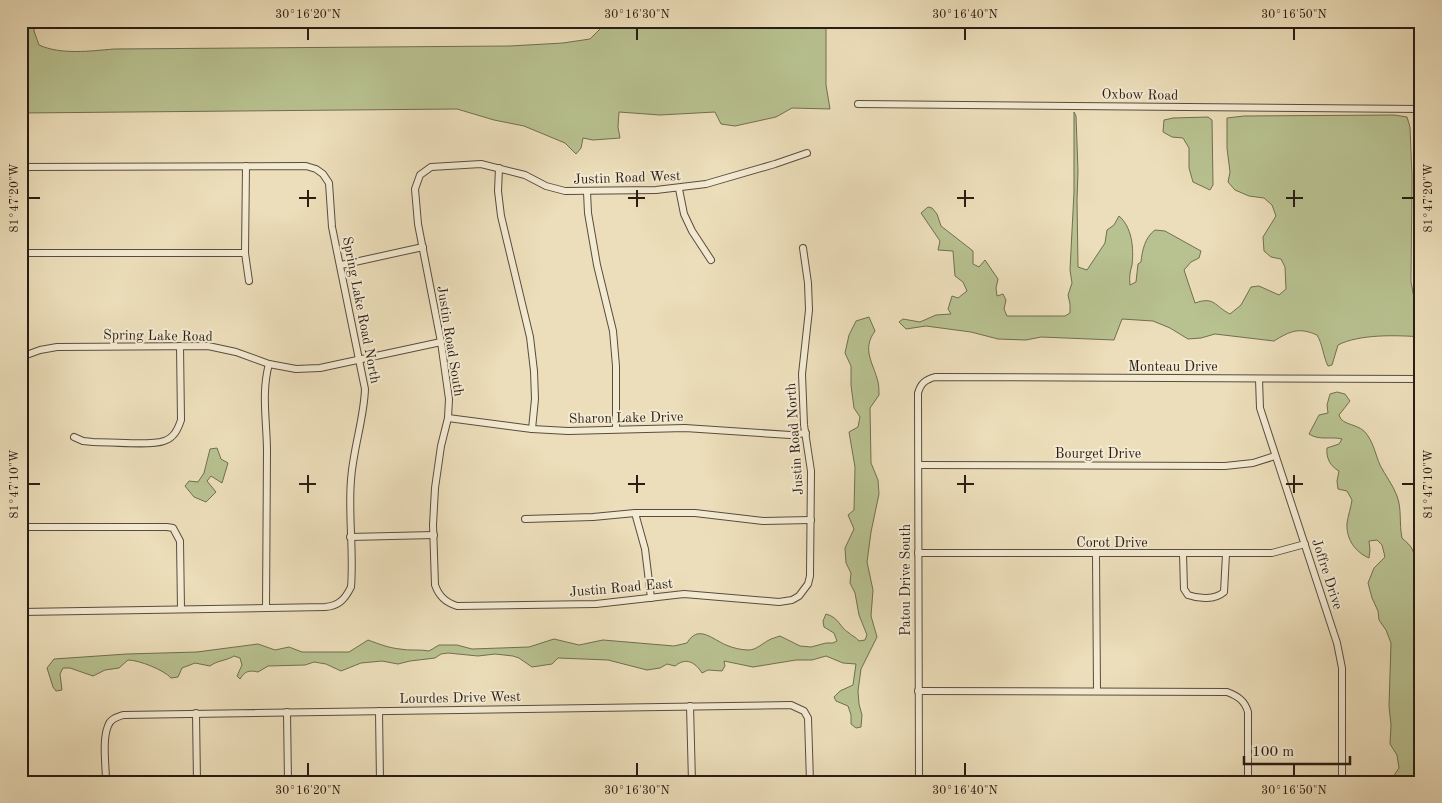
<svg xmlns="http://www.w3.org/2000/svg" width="1442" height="803" font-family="'Old Standard TT',serif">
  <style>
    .green { fill: #b8c190; stroke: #716e52 }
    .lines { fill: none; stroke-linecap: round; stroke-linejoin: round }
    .street-casing { stroke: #5a4c3e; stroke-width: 8 }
    .street { stroke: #f3ead2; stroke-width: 6 }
    .ticks { fill: none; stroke: #2a1c14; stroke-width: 2 }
    .labels { text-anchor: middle; stroke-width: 4; stroke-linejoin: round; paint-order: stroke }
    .street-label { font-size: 14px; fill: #2a1c14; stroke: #f3ead2 }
    .neatline { fill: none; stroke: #2a1c14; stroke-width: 2 }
    .ticks-label { font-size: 12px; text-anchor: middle; fill: #2a1c14 }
  </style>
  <rect width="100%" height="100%" fill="#ecdeba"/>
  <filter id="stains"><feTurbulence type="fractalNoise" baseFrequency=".004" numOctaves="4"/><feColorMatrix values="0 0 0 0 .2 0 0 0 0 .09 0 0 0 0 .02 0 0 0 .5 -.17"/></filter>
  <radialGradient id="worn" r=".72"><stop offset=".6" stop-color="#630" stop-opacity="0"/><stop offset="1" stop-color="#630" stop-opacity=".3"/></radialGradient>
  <g class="green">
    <path d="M 21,21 L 35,21 L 34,31 L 39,45 C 61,55 90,51 114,49 L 510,46 L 563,43 L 590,39 L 608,21 L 826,21 L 826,85 L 830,109 L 792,108 L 776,117 L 735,126 L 721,124 L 715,112 L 660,115 L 619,112 L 618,127 L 620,138 L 593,140 L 583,138 L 581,148 L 576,154 L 565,143 L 524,126 L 494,120 L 457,109 L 21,113 Z"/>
    <path d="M 1074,112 L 1076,116 L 1078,171 L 1077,200 L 1078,267 L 1087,270 L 1105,243 L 1107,230 L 1114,225 L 1119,216 C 1132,227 1134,248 1132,265 C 1130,272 1129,277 1130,285 L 1136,282 L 1138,264 L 1141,262 C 1142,251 1145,237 1155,230 L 1165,231 L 1201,251 L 1199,258 L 1191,262 L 1184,270 L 1195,303 C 1215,296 1214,306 1230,314 L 1241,305 L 1251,287 L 1259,286 L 1279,295 L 1286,289 L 1285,267 L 1281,259 L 1271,257 L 1264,251 L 1263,237 L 1276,216 L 1272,205 L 1264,198 L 1249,196 L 1235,190 L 1228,182 L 1230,172 L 1227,148 L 1227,118 L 1244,116 L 1394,115 L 1407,117 L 1410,127 L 1412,176 L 1411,282 L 1415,303 L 1418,309 L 1421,310 L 1421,337 C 1397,335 1359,334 1338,345 L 1332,365 L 1328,366 C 1323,356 1323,345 1317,335 C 1299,327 1290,331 1274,341 L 1215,334 L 1201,338 L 1188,339 L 1170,328 L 1153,321 L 1122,319 L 1114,340 L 1041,337 L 1026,340 L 998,339 L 971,332 L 926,326 L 906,329 L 899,322 L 903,319 L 920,322 L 936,315 L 951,314 L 948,309 L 952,296 L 958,298 L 967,291 L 963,282 L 955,276 L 953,251 L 938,250 L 940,241 L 921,213 L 928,207 L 932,208 L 937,214 L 941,226 L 973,251 L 973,264 L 979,267 L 985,260 L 998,279 L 996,288 L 997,296 L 1003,294 L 1006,300 L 1004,309 L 1007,316 L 1065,316 L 1070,313 L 1070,304 L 1068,295 L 1072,283 L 1070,270 L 1074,192 Z"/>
    <polygon points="1208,117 1212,120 1213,185 1210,190 1193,182 1189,168 1189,148 1183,138 1172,137 1163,132 1164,120 1173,118"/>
    <path d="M 869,317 L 875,331 C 861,350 874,364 878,382 C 879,386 879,391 879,395 L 870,408 L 871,463 L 878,480 L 879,494 L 871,532 L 867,562 L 873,590 L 871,616 L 877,637 L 861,669 L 858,691 L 859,704 L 862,715 L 861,727 L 856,728 L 851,724 L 851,715 L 848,706 L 836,701 L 834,697 L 840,691 L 853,685 L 856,664 L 843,663 L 826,656 L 812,660 L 796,660 L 753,667 L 724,661 L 725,666 L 722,671 L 708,670 L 702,673 C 695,662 686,657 675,666 L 667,664 L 660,668 L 647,670 L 608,660 L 558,658 L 552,664 L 532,667 L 519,658 L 513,656 L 495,654 L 478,656 L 448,653 L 441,654 L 435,658 L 410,661 L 398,664 L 382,661 L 361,663 L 341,671 L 326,664 L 314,662 L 305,665 L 268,666 L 258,672 C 249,670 245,671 240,679 L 237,676 L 242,665 L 240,658 L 234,656 C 226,661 218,660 210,666 L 195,663 L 182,668 L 178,677 L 171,678 C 164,670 139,660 128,660 L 119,668 L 105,670 L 93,676 L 70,668 L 63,668 L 60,674 L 62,690 L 56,691 L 53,687 L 47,668 L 54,659 L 127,654 L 197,652 L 258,644 L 275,650 L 289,647 L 302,652 L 349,652 L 368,640 C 379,644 389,648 400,649 C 410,651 419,649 429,651 L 439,645 L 457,645 L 472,649 L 529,647 L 554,639 L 579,645 L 603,640 L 674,646 L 687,643 C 698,624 712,639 726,645 C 733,648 741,650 749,650 C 756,650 763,643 769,640 C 773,638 777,637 780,636 L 800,646 L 811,647 L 826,643 L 833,643 L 837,641 L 834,633 L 824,627 L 823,621 L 826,614 C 840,618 839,627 849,633 C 852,636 856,637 859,641 L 865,640 L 867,635 L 859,615 L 855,593 L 850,583 L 851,573 L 846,563 L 845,548 L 854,529 L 848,515 L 854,510 L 855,467 L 849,432 L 858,427 L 860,417 L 854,408 L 851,385 L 851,366 L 845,353 L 849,335 L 856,321 Z"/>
    <path d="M 1337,392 L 1345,394 L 1350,401 L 1339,415 C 1342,427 1360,422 1368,436 C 1374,445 1376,456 1380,465 C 1385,475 1393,485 1397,496 C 1402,509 1399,524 1402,538 C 1406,542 1411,545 1413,551 C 1417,562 1411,573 1421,583 L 1421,782 L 1384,782 L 1393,777 L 1399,768 L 1397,755 L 1390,744 L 1391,725 L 1389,706 L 1391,643 L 1386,630 L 1379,620 L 1378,611 L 1372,598 L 1368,583 L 1374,568 L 1385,557 L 1382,545 L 1377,540 L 1369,541 L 1370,550 L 1369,558 C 1355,552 1346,539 1347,523 C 1348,516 1351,507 1352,500 L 1347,491 L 1338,489 L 1337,481 L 1339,471 C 1330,466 1326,458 1327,448 L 1339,444 L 1342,439 C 1330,436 1320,441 1309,434 L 1319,415 L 1328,413 L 1327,405 L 1330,394 Z"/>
    <polygon points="217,448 221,459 228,463 222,483 211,476 207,481 216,492 206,502 194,497 185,486 189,481 198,482 204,473 210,449"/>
  </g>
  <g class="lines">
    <g class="street-casing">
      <g id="street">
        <polyline points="858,104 1421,109"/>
        <polyline points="246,166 245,253 249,281"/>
        <path d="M 21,167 L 306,166 L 316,169 L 323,174 L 329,183 L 332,227 L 365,389 C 364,419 353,449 351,480 C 348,515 354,552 351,587 C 345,599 339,606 325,607 L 21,612"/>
        <polyline points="499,168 498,191 501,216 530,337 534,371 535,399 532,429"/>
        <polyline points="679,189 684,214 692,231 711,260"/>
        <polyline points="587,192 588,213 597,265 613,331 616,366 616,429"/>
        <path d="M 803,248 L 808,283 L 809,310 L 802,374 L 804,425 L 811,471 L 810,576 L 808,584 L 799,596 L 792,600 L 779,602 L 684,594 L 596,604 L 457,606 C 445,602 439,596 435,585 L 433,525 L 435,488 L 441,446 L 448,418 L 449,399 L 441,342 L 418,224 L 415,189 L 420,175 L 431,167 L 481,164 L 525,175 L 546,186 L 565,191 L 656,190 L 706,184 L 775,164 L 807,153"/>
        <polyline points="21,253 245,253"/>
        <polyline points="341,265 423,247"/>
        <polyline points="21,357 40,350 57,347 208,346 236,352 269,364 296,369 320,368 441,342"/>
        <polyline points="1259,379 1260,408 1337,643 1342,668 1342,782"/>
        <polyline points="1419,379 1421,442"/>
        <polyline points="448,418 532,429 568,431 685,428 790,435 806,433"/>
        <path d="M 74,437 L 83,441 L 93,442 C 109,442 151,446 164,441 C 174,438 178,429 181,420 L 180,346"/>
        <polyline points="919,465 1225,466 1253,463 1275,456"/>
        <polyline points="635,513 645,549 651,598"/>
        <polyline points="525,519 593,517 635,513 695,513 763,521 811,520"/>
        <polyline points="21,527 167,527 173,528 180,541 181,609"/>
        <polyline points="350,537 434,535"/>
        <polyline points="918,553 1272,553 1305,544"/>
        <polyline points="1096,554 1097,691"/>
        <path d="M 1183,554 L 1184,589 L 1188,595 C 1199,599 1215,600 1224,592 L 1226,554"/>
        <path d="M 266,608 C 266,556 267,504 267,452 C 267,422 261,393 269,364"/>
        <path d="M 918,691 L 1227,692 C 1238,696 1245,701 1248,712 L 1248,782"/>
        <polyline points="690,706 692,782"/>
        <polyline points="379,711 380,782"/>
        <polyline points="287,712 288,782"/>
        <polyline points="196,713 197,782"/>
        <path d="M 106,782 C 106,766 102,740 108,726 C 110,719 117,717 123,715 L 791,705 L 804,711 L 808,718 L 810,782"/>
        <path d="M 919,782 L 918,393 C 921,383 925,380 935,377 L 1421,379"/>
      </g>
    </g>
    <use href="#street" class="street"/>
  </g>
  <path class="ticks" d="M 308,28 L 308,40M 637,28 L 637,40M 965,28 L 965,40M 1294,28 L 1294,40M 308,190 L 308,207M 637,190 L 637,207M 965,190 L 965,207M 1294,190 L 1294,207M 28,198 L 40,198M 299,198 L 316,198M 628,198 L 645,198M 957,198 L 974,198M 1286,198 L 1303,198M 1402,198 L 1414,198M 308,475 L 308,493M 637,475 L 637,493M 965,475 L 965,493M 1294,475 L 1294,493M 28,484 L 40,484M 299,484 L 316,484M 628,484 L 645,484M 957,484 L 974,484M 1286,484 L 1303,484M 1402,484 L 1414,484M 308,763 L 308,776M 637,763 L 637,776M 965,763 L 965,776M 1294,763 L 1294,776"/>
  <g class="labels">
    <g class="street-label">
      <text transform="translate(1140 94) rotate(1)" y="5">Oxbow Road</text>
      <text transform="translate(627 177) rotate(-2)" y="5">Justin Road West</text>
      <text transform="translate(362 310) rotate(79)" y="5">Spring Lake Road North</text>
      <text transform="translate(158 335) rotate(1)" y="5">Spring Lake Road</text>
      <text transform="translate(451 341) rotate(81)" y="5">Justin Road South</text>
      <text x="1173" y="371">Monteau Drive</text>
      <text transform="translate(626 417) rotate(-1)" y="5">Sharon Lake Drive</text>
      <text transform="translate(794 439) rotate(-94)" y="5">Justin Road North</text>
      <text x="1098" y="458">Bourget Drive</text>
      <text x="1112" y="547">Corot Drive</text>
      <text transform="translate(1328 574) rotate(72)" y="5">Joffre Drive</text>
      <text transform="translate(905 580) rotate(-90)" y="5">Patou Drive South</text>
      <text transform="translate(621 587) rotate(-5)" y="5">Justin Road East</text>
      <text transform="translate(460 697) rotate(-1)" y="5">Lourdes Drive West</text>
    </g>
  </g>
  <rect width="1442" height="803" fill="none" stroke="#ecdeba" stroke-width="55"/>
  <path d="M1244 756v8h106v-8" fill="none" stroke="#2a1c14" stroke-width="2.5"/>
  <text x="1252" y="756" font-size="15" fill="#2a1c14" stroke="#f3ead2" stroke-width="4" paint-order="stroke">100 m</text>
  <rect x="28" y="28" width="1386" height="748" class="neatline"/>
  <g class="ticks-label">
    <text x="308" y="18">30°16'20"N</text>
    <text x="637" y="18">30°16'30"N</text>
    <text x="965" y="18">30°16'40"N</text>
    <text x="1294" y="18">30°16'50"N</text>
    <text transform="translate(1428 198) rotate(-90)" y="4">81°47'20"W</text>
    <text transform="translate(14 198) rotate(-90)" y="4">81°47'20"W</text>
    <text transform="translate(1428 484) rotate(-90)" y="4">81°47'10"W</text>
    <text transform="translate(14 484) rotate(-90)" y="4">81°47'10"W</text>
    <text x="308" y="794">30°16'20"N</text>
    <text x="637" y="794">30°16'30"N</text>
    <text x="965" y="794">30°16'40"N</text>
    <text x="1294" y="794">30°16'50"N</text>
  </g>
  <rect width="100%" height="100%" filter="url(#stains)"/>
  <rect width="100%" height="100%" fill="url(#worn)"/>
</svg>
